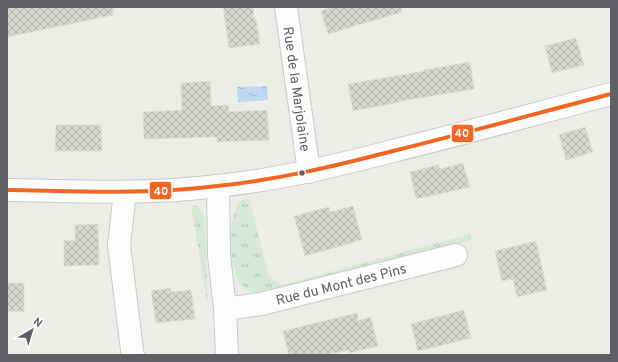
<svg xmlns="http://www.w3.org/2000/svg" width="618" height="362" font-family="Overpass,sans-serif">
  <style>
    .grass { fill: url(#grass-tufts) }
    .water { fill: url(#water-ripples) }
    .building { fill: url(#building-cross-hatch); stroke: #dcdcd8 }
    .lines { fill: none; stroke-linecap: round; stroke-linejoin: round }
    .minor-casing { stroke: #c9c9c9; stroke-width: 24 }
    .minor { stroke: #fcfcfc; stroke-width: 22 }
    .bus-1-casing { stroke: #fff; stroke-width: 7 }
    .bus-1 { stroke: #f26522; stroke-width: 4 }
    .bus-dot { fill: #5e6066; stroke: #fff; stroke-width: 1.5 }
    .labels { text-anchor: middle; stroke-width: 4; stroke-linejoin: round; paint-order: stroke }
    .street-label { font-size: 14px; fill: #5e6066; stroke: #fff }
    .line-badge { stroke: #fff; stroke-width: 1.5 }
    .badge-label { font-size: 11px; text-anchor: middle; font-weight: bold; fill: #fff }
  </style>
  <defs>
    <pattern id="grass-tufts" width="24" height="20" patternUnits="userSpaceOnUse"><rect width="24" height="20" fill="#d6e9d7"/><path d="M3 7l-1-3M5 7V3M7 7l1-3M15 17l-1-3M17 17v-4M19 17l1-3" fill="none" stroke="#b1c0b2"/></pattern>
    <pattern id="water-ripples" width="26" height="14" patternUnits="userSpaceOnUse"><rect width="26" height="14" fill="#bfd6f5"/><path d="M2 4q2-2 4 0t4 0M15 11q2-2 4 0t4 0" fill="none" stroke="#9eb1ca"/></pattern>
    <pattern id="building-cross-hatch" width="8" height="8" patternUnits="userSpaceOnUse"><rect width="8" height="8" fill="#d7d6d3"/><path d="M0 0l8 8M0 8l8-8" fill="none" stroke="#b2b1af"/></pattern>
  </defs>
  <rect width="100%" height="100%" fill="#edede8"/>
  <g class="grass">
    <path d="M 249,198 L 269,277 L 282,285 L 470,234 L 472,240 L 276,294 C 266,295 257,297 249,291 C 240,286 235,275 233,265 C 229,252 230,223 235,210 C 236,206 239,203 241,200 Z"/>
    <path d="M 191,205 C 200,205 203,210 205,219 L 208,307 Z"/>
  </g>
  <polygon class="water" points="267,86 268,100 238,102 237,87"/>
  <g class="building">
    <polygon points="7,7 113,7 113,15 7,37"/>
    <polygon points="223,7 253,7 254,19 256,18 260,44 229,48"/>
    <polygon points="334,7 401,7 402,12 328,34 321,11"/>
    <polygon points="576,38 584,65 552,73 545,46"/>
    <polygon points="470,62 474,89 400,101 400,102 353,111 348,84 425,71 424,70"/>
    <polygon points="210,81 211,106 228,105 229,112 267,110 269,140 217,142 217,137 144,139 143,112 182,110 181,83"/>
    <polygon points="56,125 101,125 102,151 55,151"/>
    <polygon points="585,127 593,152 566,160 559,135"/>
    <polygon points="463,163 470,187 416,199 410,172 438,165 440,169"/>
    <polygon points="353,206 362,240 305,256 294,216 329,207 330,212"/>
    <polygon points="98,224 99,265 64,266 64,240 75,241 75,225"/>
    <polygon points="536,241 547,290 517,297 513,279 502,281 495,251"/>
    <polygon points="7,283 24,283 24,312 7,311"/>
    <polygon points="171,288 171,292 191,290 195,319 156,323 151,291"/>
    <polygon points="464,310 471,338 418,351 411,324"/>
    <polygon points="357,313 358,321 371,317 378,346 349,353 349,350 326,355 289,355 283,331"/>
  </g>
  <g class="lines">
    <g class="minor-casing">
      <g id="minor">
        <polyline points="286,7 309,172"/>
        <polyline points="218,186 219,255 225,309 227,355"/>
        <path d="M 7,190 C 77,191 148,195 217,186 C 277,180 335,166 393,151 C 466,133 538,113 611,94"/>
        <polyline points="125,192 119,245 132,350 133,355"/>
        <polyline points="225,309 261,304 456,255"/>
      </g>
    </g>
    <use href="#minor" class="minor"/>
    <g class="bus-1-casing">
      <path id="bus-1" d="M 7,190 C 77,191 148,195 217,186 C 277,180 335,166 393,151 C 466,133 538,113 611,94"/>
    </g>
    <use href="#bus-1" class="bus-1"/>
  </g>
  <circle class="bus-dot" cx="302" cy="173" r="3.5"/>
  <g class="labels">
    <g class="street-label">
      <text transform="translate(297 89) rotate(82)" y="5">Rue de la Marjolaine</text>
      <text transform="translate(341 284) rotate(-14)" y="5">Rue du Mont des Pins</text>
    </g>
  </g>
  <g class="line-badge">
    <rect x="451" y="124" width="23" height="19" rx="4" fill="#f26522"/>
    <rect x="149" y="181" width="23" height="19" rx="4" fill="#f26522"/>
  </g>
  <g class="badge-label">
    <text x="462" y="137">40</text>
    <text x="161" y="195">40</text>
  </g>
  <rect width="618" height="362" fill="none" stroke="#5e6066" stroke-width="16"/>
  <g transform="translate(32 330) rotate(38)" stroke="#ffffff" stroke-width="3" paint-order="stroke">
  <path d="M0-3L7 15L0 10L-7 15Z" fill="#5e6066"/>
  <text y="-6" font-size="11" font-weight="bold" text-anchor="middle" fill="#5e6066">N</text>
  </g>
</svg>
